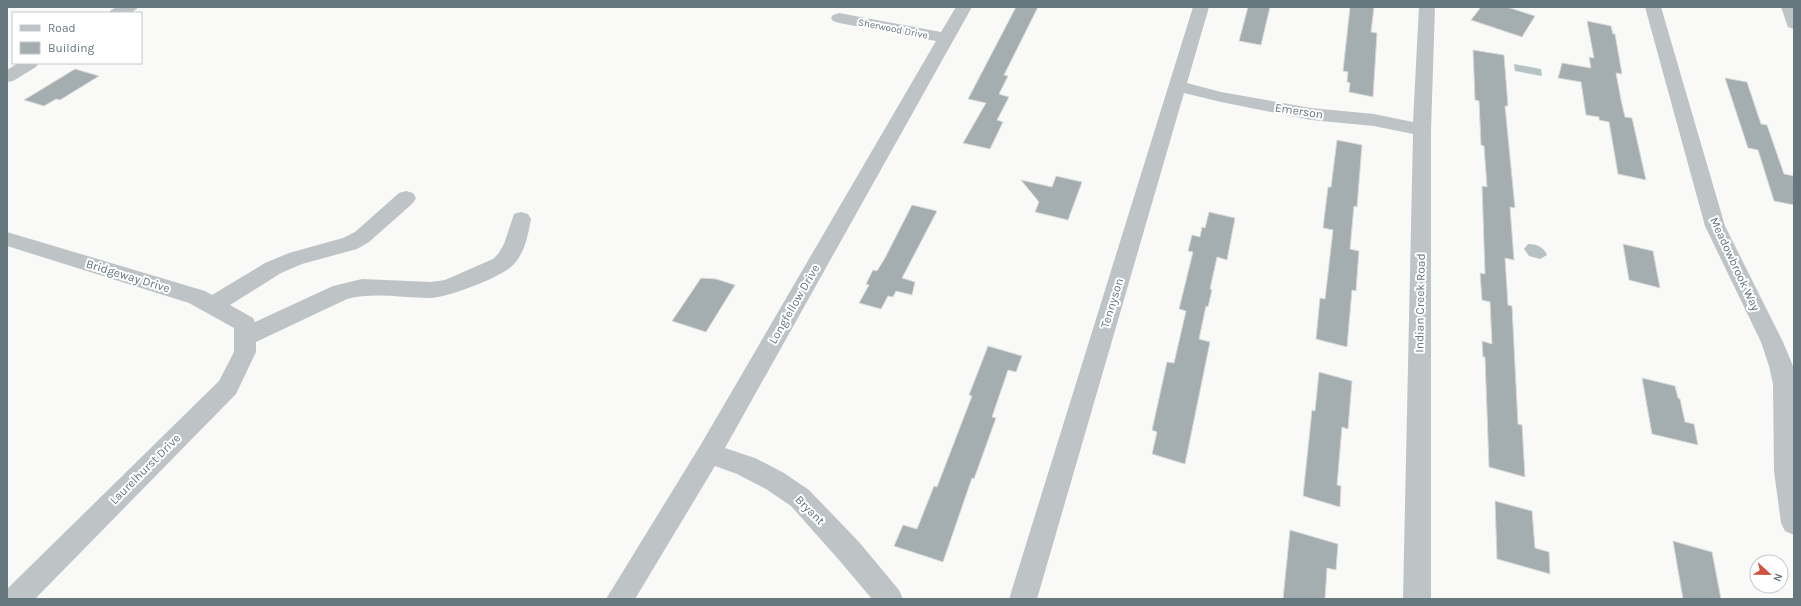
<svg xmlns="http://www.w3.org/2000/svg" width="1801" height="606" font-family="Karla,sans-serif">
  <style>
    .water { fill: #b7c2c5 }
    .building { fill: #a4aeb1; stroke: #dbdad9 }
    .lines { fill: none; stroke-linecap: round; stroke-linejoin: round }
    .minor { fill: #bec3c6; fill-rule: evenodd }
    .labels { text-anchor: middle; stroke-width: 4; stroke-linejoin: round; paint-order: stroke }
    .far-street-label { font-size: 10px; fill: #66777e; stroke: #fff }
    .street-label { font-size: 12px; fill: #66777e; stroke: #fff }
  </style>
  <rect width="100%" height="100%" fill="#f9f9f7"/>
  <g class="water">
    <polygon points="1514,64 1541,69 1542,76 1515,71"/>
    <path d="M 1528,244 C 1536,244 1544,247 1547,255 L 1540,259 L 1529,256 L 1524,249 Z"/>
  </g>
  <g class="building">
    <polygon points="1016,7 1038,7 1004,75 1008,76 999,94 1009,97 997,120 1003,122 990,149 963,143 986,103 968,99"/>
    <polygon points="1248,7 1270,7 1261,45 1239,41"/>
    <polygon points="1350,7 1374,7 1371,32 1377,33 1373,97 1349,92 1350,83 1347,82 1348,72 1343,71"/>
    <polygon points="1481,7 1507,7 1535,16 1522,37 1471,20"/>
    <polygon points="1587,21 1611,26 1613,34 1615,34 1622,74 1616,73 1621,100 1625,117 1632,118 1646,180 1618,174 1609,122 1599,120 1599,117 1586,115 1581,82 1558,78 1562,63 1591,68 1589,57 1594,58"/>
    <polygon points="1473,50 1504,55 1508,106 1505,106 1515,208 1510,207 1514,260 1505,258 1508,305 1512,306 1518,424 1522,425 1525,477 1489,467 1485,357 1483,357 1482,341 1492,344 1490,302 1482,300 1480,273 1485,274 1482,186 1487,187 1484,146 1481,145 1479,101 1475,100"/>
    <polygon points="75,69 99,76 60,100 56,99 44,106 24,100"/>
    <polygon points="1725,78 1747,82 1761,124 1767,125 1784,174 1794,176 1794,205 1774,201 1758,150 1748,148"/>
    <polygon points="1337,140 1362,145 1357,207 1354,206 1350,249 1359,251 1357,277 1356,291 1352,290 1347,347 1316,339 1320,298 1325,299 1333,230 1323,228 1328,187 1331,187"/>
    <polygon points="1056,176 1082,182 1068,220 1035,212 1039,202 1021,180 1052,187"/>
    <polygon points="912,205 937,211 902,278 915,282 912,295 896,291 893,297 888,296 881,309 859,303 869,285 866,284 873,270 877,271 885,258"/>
    <polygon points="1209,212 1235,218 1227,260 1217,257 1210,289 1212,290 1208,307 1206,306 1199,339 1210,342 1185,464 1152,454 1157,432 1152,430 1167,362 1174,363 1186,311 1179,309 1193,252 1188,251 1192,235 1200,237 1202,227 1205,228"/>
    <polygon points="1623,244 1653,251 1660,288 1629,280"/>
    <polygon points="701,278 716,279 735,285 706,332 672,321"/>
    <polygon points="988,346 1022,356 1016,372 1008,370 992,417 996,418 974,479 972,478 943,562 894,546 903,525 917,529 934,486 937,487 972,396 969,395"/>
    <polygon points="1319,372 1352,381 1348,429 1342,427 1337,485 1341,486 1340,507 1303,496 1312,410 1315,411"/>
    <polygon points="1642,378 1675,386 1678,398 1680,399 1685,422 1694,424 1698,445 1652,434"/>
    <polygon points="1495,501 1532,511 1535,548 1549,552 1550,574 1497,559"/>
    <polygon points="1290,530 1338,544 1336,570 1327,568 1325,599 1283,599"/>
    <polygon points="1673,541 1712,552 1721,599 1683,599"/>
  </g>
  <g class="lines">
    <g class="minor">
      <polygon points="117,7 139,7 131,13 109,13 111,10"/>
      <polygon points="956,7 972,7 725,448 755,458 784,473 809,490 859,542 899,590 903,599 872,599 839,560 791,506 766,489 737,474 715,466 635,599 606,599 700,446 936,41 839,23 833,21 831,18 833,15 839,13 941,32"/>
      <polygon points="1193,7 1209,7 1187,83 1221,92 1311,108 1374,114 1413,122 1419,7 1435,7 1431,130 1431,599 1403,599 1413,134 1374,126 1311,120 1221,102 1184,93 1037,599 1009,599"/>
      <polygon points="1645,7 1661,7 1725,226 1783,342 1793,366 1794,535 1785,531 1781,523 1774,471 1773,384 1769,366 1761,342 1705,226"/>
      <polygon points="1781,7 1794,7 1794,29 1788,27"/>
      <polygon points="18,63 39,63 36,67 13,81 7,82 7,70"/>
      <path d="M 406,191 L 413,193 L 416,198 L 413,203 L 369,242 L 357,249 L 302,264 L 281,273 L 230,305 L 253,318 L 255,322 L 333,286 L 362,279 L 431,282 L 445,280 L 493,259 L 498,254 L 504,244 L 514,214 L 521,212 L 528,214 L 531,219 C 528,235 525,252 514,264 C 503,277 446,298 429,298 C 401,298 374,292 347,299 L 256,342 L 256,352 L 236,394 L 35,599 L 7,599 L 7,589 L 219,381 L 234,352 L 234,328 L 189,303 L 7,246 L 7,232 L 205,291 L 212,295 L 265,263 L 289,253 L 343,238 L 355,232 L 399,193 Z"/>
    </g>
  </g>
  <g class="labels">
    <g class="far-street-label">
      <text transform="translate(893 28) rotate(11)" y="4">Sherwood Drive</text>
    </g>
    <g class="street-label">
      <text transform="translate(1299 111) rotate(9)" y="4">Emerson</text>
      <text transform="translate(1735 264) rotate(65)" y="4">Meadowbrook Way</text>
      <text transform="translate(128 276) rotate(17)" y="4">Bridgeway Drive</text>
      <text transform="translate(1112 303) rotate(-73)" y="4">Tennyson</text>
      <text transform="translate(1420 303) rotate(-89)" y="4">Indian Creek Road</text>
      <text transform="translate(794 304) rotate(-60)" y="4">Longfellow Drive</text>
      <text transform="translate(145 469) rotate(-45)" y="4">Laurelhurst Drive</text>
      <text transform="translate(810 510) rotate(45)" y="4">Bryant</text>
    </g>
  </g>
  <rect width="1801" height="606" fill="none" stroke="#66777e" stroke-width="16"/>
  <rect x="12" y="12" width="130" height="52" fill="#ffffff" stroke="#c2c9cb"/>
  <rect x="20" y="25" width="20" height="6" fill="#bec3c6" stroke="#c2c9cb"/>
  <text x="48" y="32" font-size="12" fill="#66777e">Road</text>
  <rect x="20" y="42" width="20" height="12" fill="#a4aeb1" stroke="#c2c9cb"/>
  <text x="48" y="52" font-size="12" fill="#66777e">Building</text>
  <g transform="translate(1769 574) rotate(112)"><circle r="19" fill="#ffffff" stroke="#c2c9cb"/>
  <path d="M0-3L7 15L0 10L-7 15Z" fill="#d1533f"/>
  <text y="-6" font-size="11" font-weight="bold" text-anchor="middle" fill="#66777e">N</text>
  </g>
</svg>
